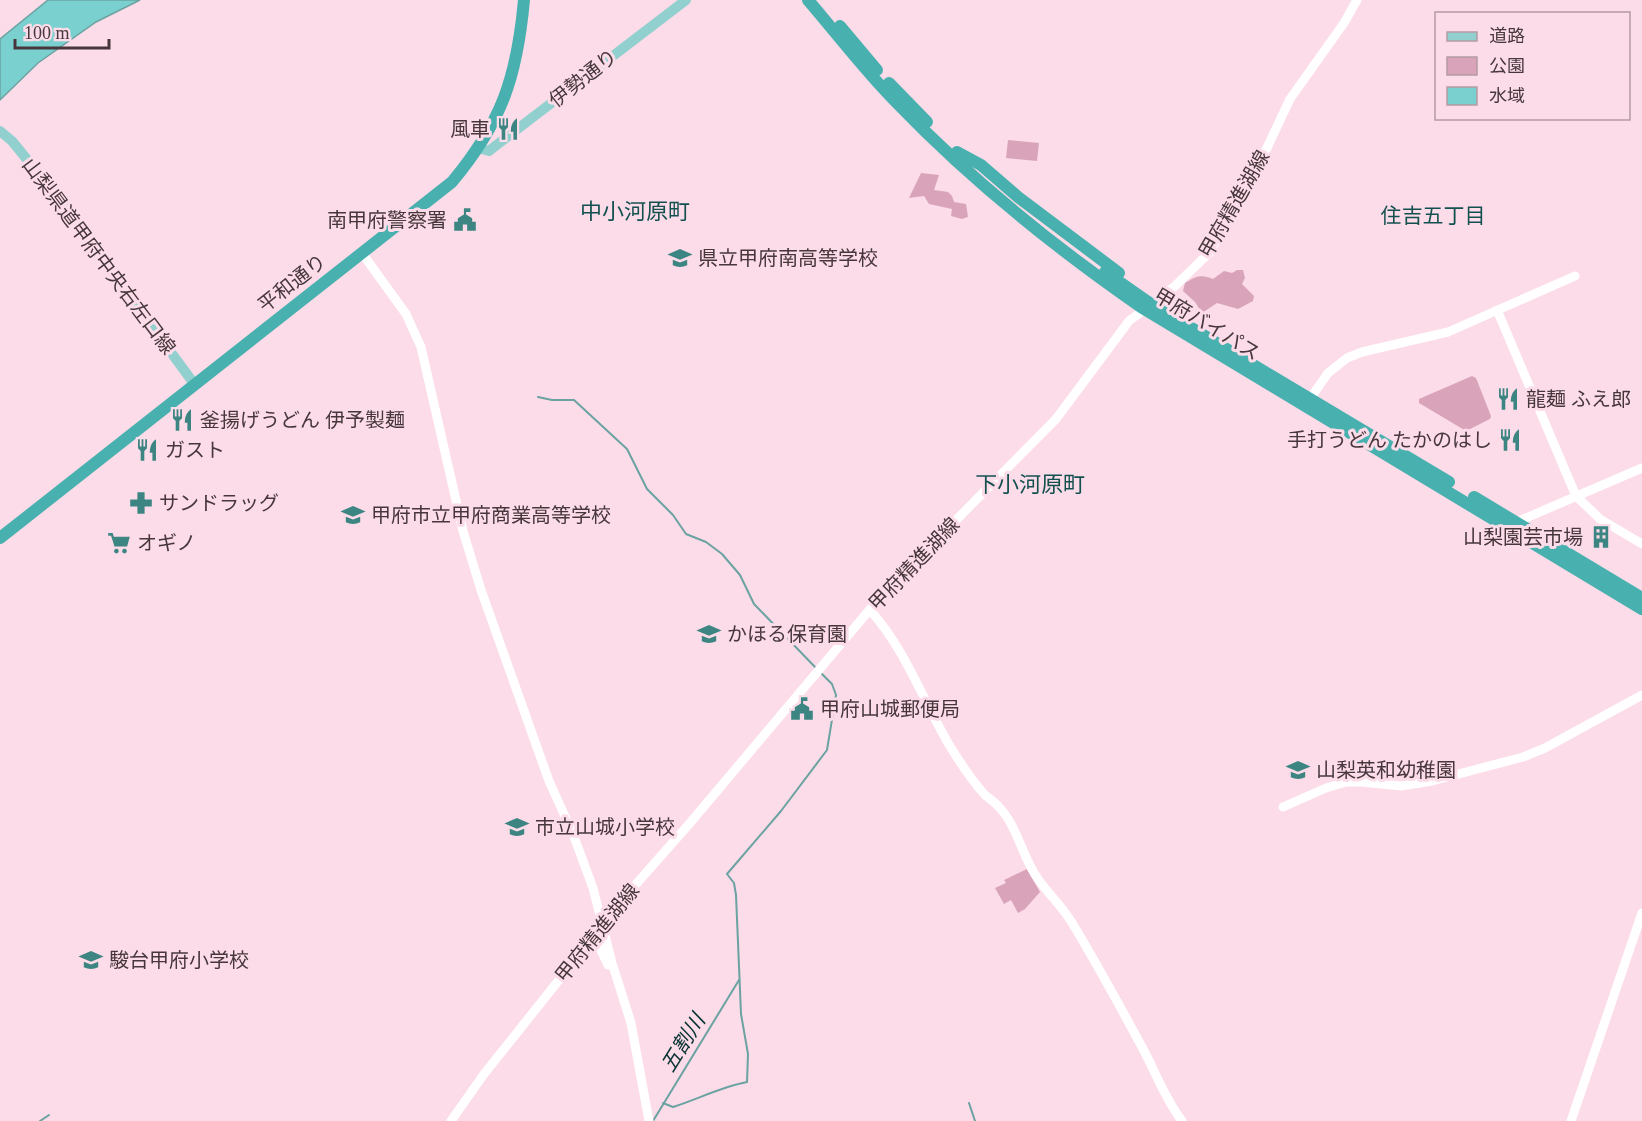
<svg xmlns="http://www.w3.org/2000/svg" width="1642" height="1121" font-family="'Times New Roman','Noto Sans JP',serif">
  <style>
    .green { fill: #d9a4b9 }
    .water { fill: #7ad0ce; stroke: #6ba2a2; stroke-width: 1.5 }
    .lines { fill: none; stroke-linecap: round; stroke-linejoin: round }
    .stream { stroke: #6ba2a2; stroke-width: 2 }
    .secondary { stroke: #fff; stroke-width: 9 }
    .primary { stroke: #91d0ce; stroke-width: 10 }
    .highway { stroke: #48b0ae; stroke-width: 12 }
    .labels { text-anchor: middle; stroke-width: 6; stroke-linejoin: round; paint-order: stroke }
    .street-label { font-size: 20px; fill: #47373d; stroke: #fcdce8 }
    .poi-label { font-size: 20px; fill: #47373d; stroke: #fcdce8; text-anchor: start }
    .neighbourhood-label { font-size: 21px; fill: #12504f; stroke: #fcdce8 }
    .water-label { font-size: 21px; font-style: italic; fill: #063231; stroke: #fcdce8 }
    .quarter-label { font-size: 22px; fill: #12504f; stroke: #fcdce8 }
  </style>
  <rect width="100%" height="100%" fill="#fcdce8"/>
  <g class="green">
    <polygon points="1008,140 1039,143 1037,161 1006,158"/>
    <polygon points="921,173 939,175 934,190 948,192 952,196 954,202 966,204 968,217 962,219 951,216 952,209 929,204 924,196 909,198"/>
    <path d="M 1237,270 L 1243,270 L 1245,278 L 1242,284 L 1254,296 L 1253,301 L 1238,309 L 1217,303 L 1202,313 L 1195,302 L 1183,291 L 1185,283 C 1196,276 1201,274 1213,279 L 1224,271 L 1232,273 Z"/>
    <polygon points="1472,376 1476,378 1491,416 1490,419 1466,431 1419,403 1419,399"/>
    <polygon points="1027,869 1040,892 1025,909 1018,913 1011,900 1004,904 995,888 1006,883 1004,880"/>
  </g>
  <polygon class="water" points="48,0 140,0 96,22 38,63 0,100 0,39"/>
  <g class="lines">
    <g class="stream">
      <polyline points="538,397 552,400 574,400 627,449 647,489 673,515 686,534 706,542 722,554 740,575 754,604 817,669"/>
      <path d="M 663,1103 L 673,1107 C 698,1099 721,1087 747,1082 L 748,1054 L 741,1014 L 736,895 L 734,883 L 727,874 L 781,811 L 827,750 L 836,695 L 832,684 L 821,673"/>
      <polyline points="969,1103 975,1121"/>
      <polyline points="40,1121 49,1115"/>
      <polyline points="653,1121 739,980"/>
    </g>
    <g class="secondary">
      <polyline points="362,253 406,314 421,347 463,531 481,590 549,781 573,834 593,888 612,963 631,1023 649,1121"/>
      <polyline points="1497,310 1576,496 1600,519 1642,544"/>
      <polyline points="1314,393 1328,373 1347,358 1362,352 1448,332 1575,276"/>
      <polyline points="1512,524 1642,468"/>
      <path d="M 870,610 C 905,649 922,698 948,743 C 959,761 971,780 985,795 C 990,799 995,802 999,807 C 1018,827 1022,857 1038,879 C 1049,895 1064,908 1074,926 C 1098,966 1121,1008 1143,1049 C 1156,1073 1165,1099 1182,1121"/>
      <polyline points="1283,807 1326,788 1346,782 1361,782 1401,786 1432,781 1523,757 1545,748 1642,695"/>
      <polyline points="586,947 594,945 599,946 608,965"/>
      <polyline points="451,1121 484,1074 630,891 690,823 882,595 1056,419 1129,321 1175,286 1210,252 1265,152 1290,99 1344,23 1357,0"/>
      <polyline points="1571,1121 1642,913"/>
    </g>
    <g class="primary">
      <polyline points="0,131 12,141 47,184 195,385"/>
      <polyline points="478,148 489,151 494,147 686,0"/>
    </g>
    <g class="highway">
      <path d="M 808,0 C 838,35 865,71 897,103 C 971,180 1053,246 1141,307 L 1642,609"/>
      <polyline points="840,26 877,70"/>
      <polyline points="889,83 927,122"/>
      <polyline points="957,152 981,165 1018,197 1119,273"/>
      <polyline points="1105,272 1148,302 1449,482"/>
      <polyline points="1474,497 1642,598"/>
      <path d="M 0,538 L 452,182 C 502,122 517,77 524,0"/>
    </g>
  </g>
  <defs>
    <g id="restaurant-bare" transform="scale(1.8)"><path d="M-5-6h1v4h1v-4h1v4h1v-4h1v5L-1.5 .5V6h-2V.5L-5-1ZM5-6V6H3V1.5H1.5Q1.5-4 5-6Z" fill="#3d8583" stroke="#fcdce8" stroke-width="2.5" paint-order="stroke"/></g>
    <g id="civic-bare" transform="scale(1.8)"><path d="M-.6-6.5H3V-4.5H.6V-3L4-1V1h2V6H-6V1h2V-1L-.6-3ZM-1.2 2.5V6h2.4V2.5Z" fill="#3d8583" stroke="#fcdce8" stroke-width="2.5" paint-order="stroke"/></g>
    <g id="school-bare" transform="scale(1.8)"><path d="M0-5L7-2L0 1L-7-2ZM-4 1L0 2.5L4 1V4Q0 6-4 4Z" fill="#3d8583" stroke="#fcdce8" stroke-width="2.5" paint-order="stroke"/></g>
    <g id="pharmacy-bare" transform="scale(1.8)"><path d="M-2-6h4v4h4v4h-4v4h-4v-4h-4v-4h4Z" fill="#3d8583" stroke="#fcdce8" stroke-width="2.5" paint-order="stroke"/></g>
    <g id="building-bare" transform="scale(1.8)"><path d="M-4-6H4V6H1V3H-1V6H-4ZM-2.5-4.3h1.7v1.8h-1.7ZM.8-4.3h1.7v1.8H.8ZM-2.5-1h1.7V.8h-1.7ZM.8-1h1.7V.8H.8Z" fill="#3d8583" stroke="#fcdce8" stroke-width="2.5" paint-order="stroke"/></g>
    <g id="supermarket-bare" transform="scale(1.8)"><path d="M-6-5.5h2.5l.6 2H6L4.5 2H-2.5L-4.4-4H-6ZM-1.5 3.2a1.3 1.3 0 1 0 .1 0ZM3 3.2a1.3 1.3 0 1 0 .1 0Z" fill="#3d8583" stroke="#fcdce8" stroke-width="2.5" paint-order="stroke"/></g>
  </defs>
  <g fill-rule="evenodd">
    <use href="#restaurant-bare" x="508" y="129"/>
    <use href="#civic-bare" x="465" y="220"/>
    <use href="#school-bare" x="680" y="258"/>
    <use href="#restaurant-bare" x="1508" y="399"/>
    <use href="#restaurant-bare" x="182" y="420"/>
    <use href="#restaurant-bare" x="1510" y="440"/>
    <use href="#restaurant-bare" x="147" y="450"/>
    <use href="#pharmacy-bare" x="141" y="503"/>
    <use href="#school-bare" x="353" y="515"/>
    <use href="#building-bare" x="1601" y="537"/>
    <use href="#supermarket-bare" x="119" y="543"/>
    <use href="#school-bare" x="709" y="634"/>
    <use href="#civic-bare" x="802" y="709"/>
    <use href="#school-bare" x="1298" y="770"/>
    <use href="#school-bare" x="517" y="827"/>
    <use href="#school-bare" x="91" y="960"/>
  </g>
  <g class="labels">
    <g class="street-label">
      <text transform="translate(583 78) rotate(-38)" y="7">伊勢通り</text>
      <text transform="translate(1234 204) rotate(-60)" y="7">甲府精進湖線</text>
      <text transform="translate(99 256) rotate(53)" y="7">山梨県道甲府中央右左口線</text>
      <text transform="translate(292 283) rotate(-38)" y="7">平和通り</text>
      <text transform="translate(1207 324) rotate(31)" y="7">甲府バイパス</text>
      <text transform="translate(914 564) rotate(-46)" y="7">甲府精進湖線</text>
      <text transform="translate(597 933) rotate(-51)" y="7">甲府精進湖線</text>
    </g>
    <g class="poi-label">
      <text x="490" y="136" text-anchor="end">風車</text>
      <text x="447" y="227" text-anchor="end">南甲府警察署</text>
      <text x="698" y="265">県立甲府南高等学校</text>
      <text x="1526" y="406">龍麺 ふえ郎</text>
      <text x="200" y="427">釜揚げうどん 伊予製麺</text>
      <text x="1492" y="447" text-anchor="end">手打うどん たかのはし</text>
      <text x="165" y="457">ガスト</text>
      <text x="159" y="510">サンドラッグ</text>
      <text x="371" y="522">甲府市立甲府商業高等学校</text>
      <text x="1583" y="544" text-anchor="end">山梨園芸市場</text>
      <text x="137" y="550">オギノ</text>
      <text x="727" y="641">かほる保育園</text>
      <text x="820" y="716">甲府山城郵便局</text>
      <text x="1316" y="777">山梨英和幼稚園</text>
      <text x="535" y="834">市立山城小学校</text>
      <text x="109" y="967">駿台甲府小学校</text>
    </g>
    <g class="neighbourhood-label">
      <text x="1433" y="223">住吉五丁目</text>
    </g>
    <g class="water-label">
      <text transform="translate(683 1043) rotate(-58)" y="7">五割川</text>
    </g>
    <g class="quarter-label">
      <text x="635" y="219">中小河原町</text>
      <text x="1030" y="492">下小河原町</text>
    </g>
  </g>
  <rect x="1435" y="12" width="195" height="108" fill="#fcdce8" stroke="#b49aa4" stroke-width="1.5"/>
  <rect x="1447" y="32" width="30" height="9" fill="#91d0ce" stroke="#b49aa4" stroke-width="1.5"/>
  <text x="1489" y="42" font-size="18" fill="#47373d">道路</text>
  <rect x="1447" y="57" width="30" height="18" fill="#d9a4b9" stroke="#b49aa4" stroke-width="1.5"/>
  <text x="1489" y="72" font-size="18" fill="#47373d">公園</text>
  <rect x="1447" y="87" width="30" height="18" fill="#7ad0ce" stroke="#b49aa4" stroke-width="1.5"/>
  <text x="1489" y="102" font-size="18" fill="#47373d">水域</text>
  <path d="M15 39v9h94v-9" fill="none" stroke="#47373d" stroke-width="3"/>
  <text x="24" y="39" font-size="18" fill="#47373d" stroke="#fcdce8" stroke-width="4.5" paint-order="stroke">100 m</text>
</svg>
